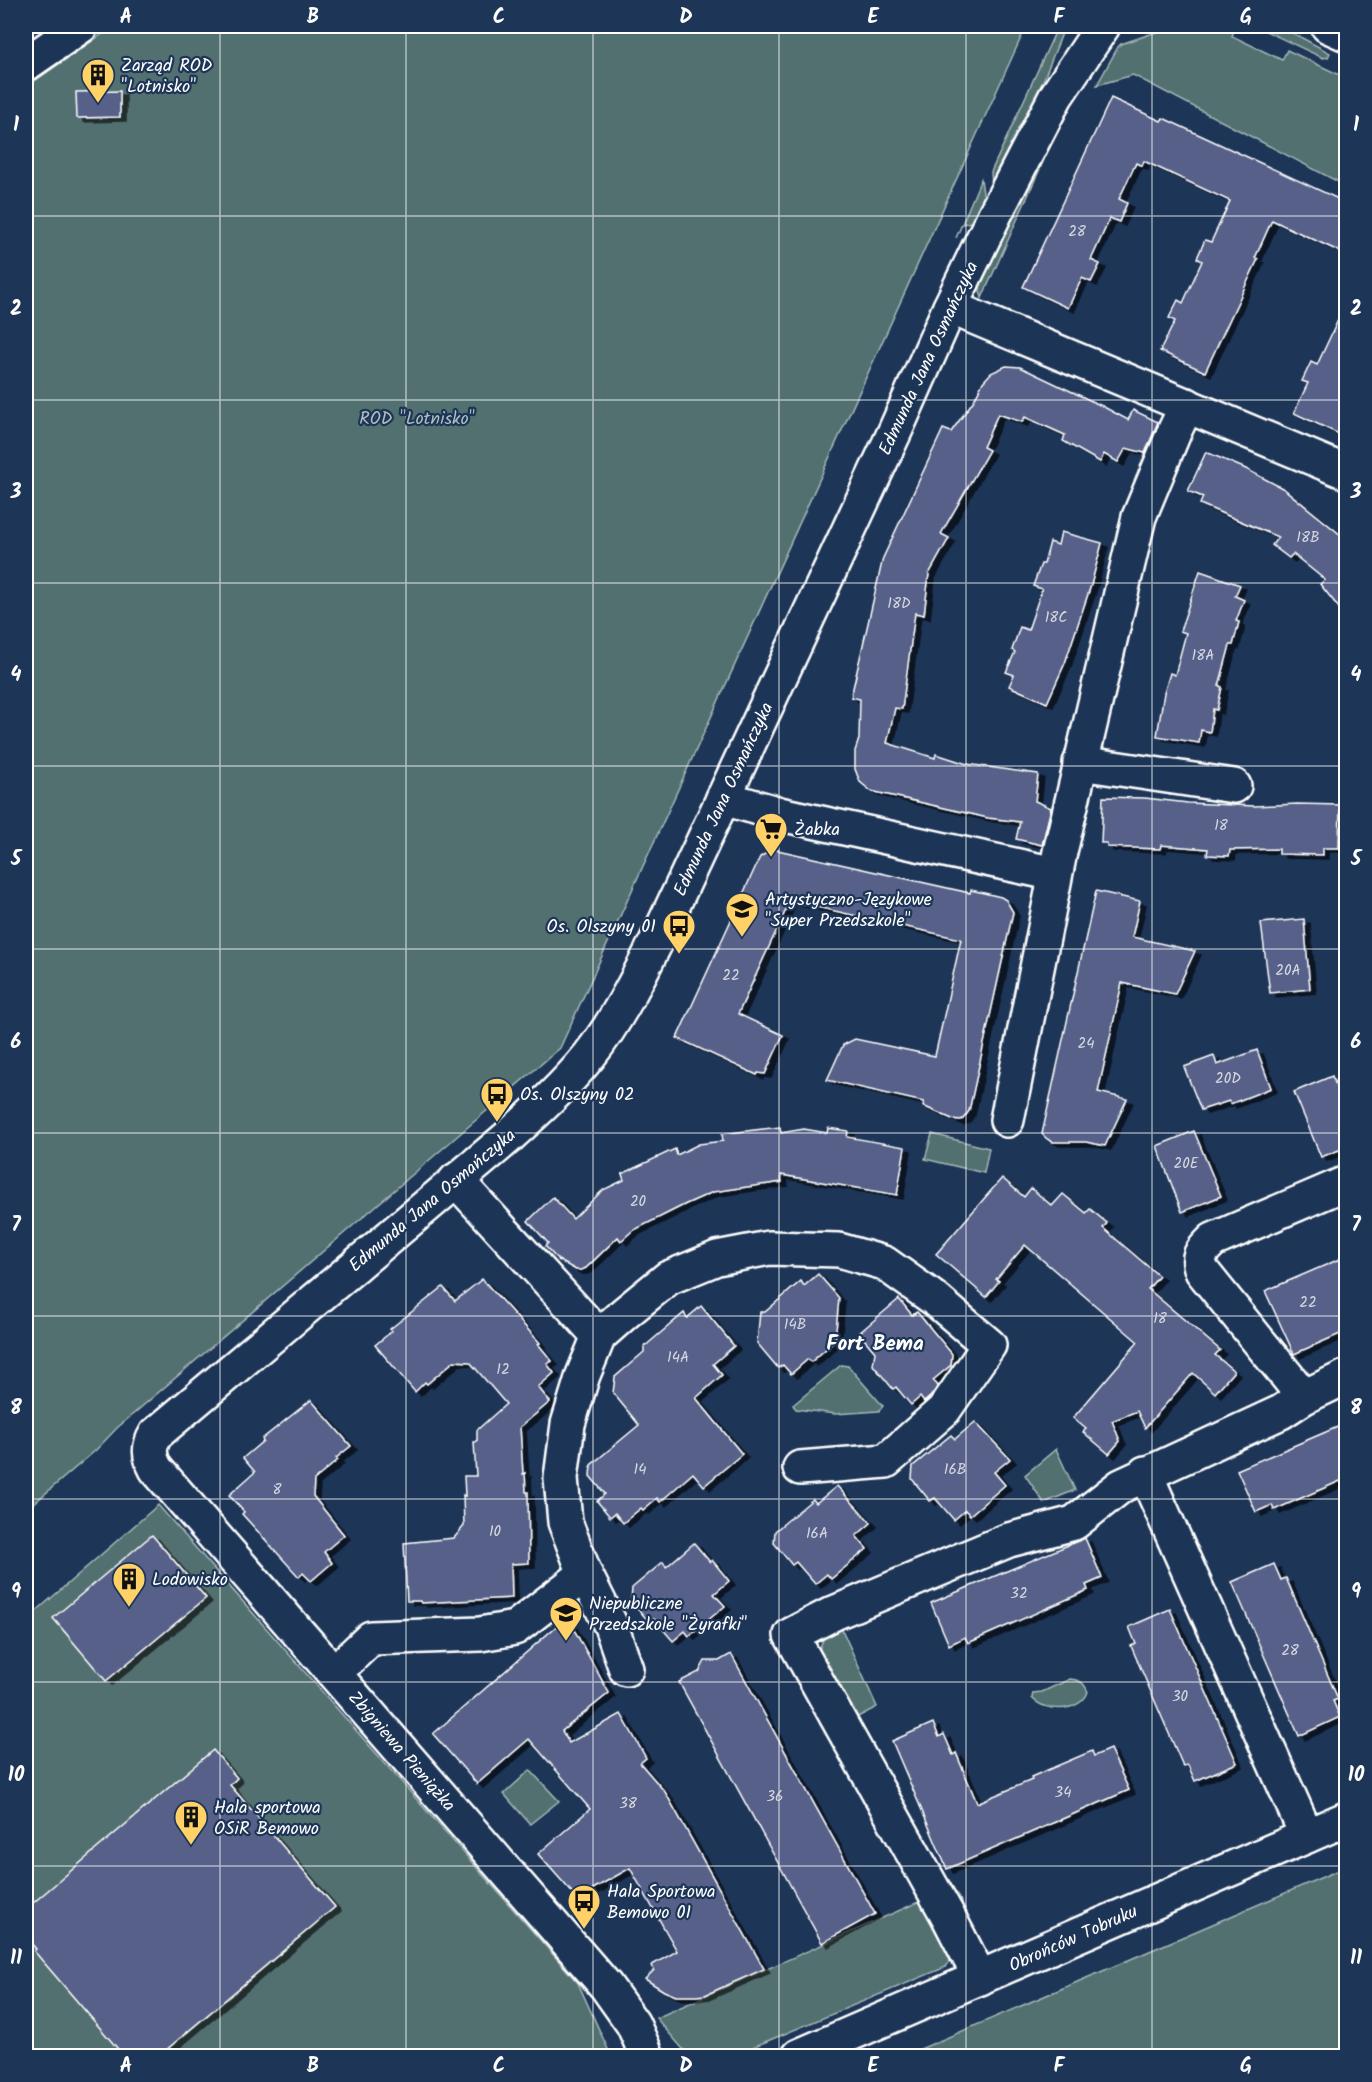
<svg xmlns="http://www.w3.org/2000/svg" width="1372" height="2082" font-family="Kalam,sans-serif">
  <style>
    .built { fill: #2e4266 }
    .green { fill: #527070; stroke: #a8b8b8; stroke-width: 1.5 }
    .building { fill: #566188; stroke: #fff; stroke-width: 1.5; filter: url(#shadow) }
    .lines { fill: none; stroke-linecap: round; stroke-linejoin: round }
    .minor-casing { stroke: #fff; stroke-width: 38 }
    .minor { stroke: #1d3557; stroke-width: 33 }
    .grid { fill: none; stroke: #fff; stroke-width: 1.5; stroke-opacity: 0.55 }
    .labels { text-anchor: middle; stroke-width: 4.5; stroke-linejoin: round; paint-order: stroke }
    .number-label { font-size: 15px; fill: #d5d8e1 }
    .poi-label { font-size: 18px; fill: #fff; stroke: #1d3557; text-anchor: start }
    .street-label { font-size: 18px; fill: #fff; stroke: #1d3557 }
    .park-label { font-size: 18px; fill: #b1bfbf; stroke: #1d3557 }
    .quarter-label { font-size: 21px; font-weight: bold; fill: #fff; stroke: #1d3557 }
    .neatline { fill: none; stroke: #fff; stroke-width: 2 }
    .grid-label { font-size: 20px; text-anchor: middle; font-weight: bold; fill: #fff }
  </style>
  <defs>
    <filter id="shadow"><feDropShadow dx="6" dy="4" stdDeviation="0" flood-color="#0009"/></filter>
  </defs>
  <rect width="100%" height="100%" fill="#1d3557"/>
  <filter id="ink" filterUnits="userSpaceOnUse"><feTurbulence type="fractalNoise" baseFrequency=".0167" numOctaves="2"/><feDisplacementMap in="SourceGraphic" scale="12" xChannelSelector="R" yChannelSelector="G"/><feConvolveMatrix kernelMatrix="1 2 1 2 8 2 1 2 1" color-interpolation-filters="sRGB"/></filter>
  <g filter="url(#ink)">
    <polygon class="built" points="26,26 114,26 26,87"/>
    <g class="green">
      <polygon points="114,26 1025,26 1025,29 560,1048 117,1428 96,1450 26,1510 26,87"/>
      <polygon points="1058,26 1065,26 1033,106 992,187 991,172"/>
      <polygon points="1174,26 1236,26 1232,36 1282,60 1287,50 1346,78 1346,186 1133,75 1097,85 1118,47 1121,44"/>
      <polygon points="1255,26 1280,26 1330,53 1328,57 1323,58"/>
      <polygon points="1075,91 982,298 980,291 981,280 1047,138"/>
      <polygon points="981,179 984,200 976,221 962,224 956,238"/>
      <polygon points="932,1134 989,1148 984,1173 925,1159"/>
      <polygon points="841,1365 848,1366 883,1406 879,1411 835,1414 796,1409 793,1405"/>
      <polygon points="1056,1449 1075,1490 1044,1503 1025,1475"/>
      <polygon points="158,1505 578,1983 611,2056 26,2056 26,1620"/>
      <path d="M 839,1623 L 877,1707 L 854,1719 L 819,1651 C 822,1638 828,1631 839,1623 Z"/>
      <path d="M 1070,1679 C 1080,1680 1084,1682 1088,1692 C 1080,1713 1045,1713 1032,1698 L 1033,1693 L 1042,1692 Z"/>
      <polygon points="530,1770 559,1801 530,1824 504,1794"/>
      <polygon points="1346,1867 1346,2056 904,2056"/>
      <polygon points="923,1900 948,1954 950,1961 946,1967 731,2056 689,2056 656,2018"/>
    </g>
    <g class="building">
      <polygon points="120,91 120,117 77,118 76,92"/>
      <polygon points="1111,98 1161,121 1163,118 1347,203 1347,255 1272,220 1255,258 1258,259 1205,372 1160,351 1175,321 1169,318 1178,300 1183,303 1202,261 1197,258 1205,240 1211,242 1230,201 1144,161 1142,166 1136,163 1119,199 1127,203 1119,222 1110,218 1091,260 1100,264 1091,282 1082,278 1068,308 1023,287"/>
      <polygon points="1347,301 1347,418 1339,434 1294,413 1308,383 1302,381 1311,362 1317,365"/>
      <polygon points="1006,366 1020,367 1102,406 1128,420 1133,410 1158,422 1145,453 1126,448 1118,462 1104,454 1100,462 1063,441 1065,435 1025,417 1022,422 998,414 983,447 989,450 941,534 949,538 929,574 924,615 915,613 902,709 895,708 887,743 935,758 936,754 967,764 1038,774 1035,801 1051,808 1042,845 1016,839 1020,822 988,818 871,791 860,782 855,769 855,751 859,739 860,699 851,697 883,558 943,429 951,432 974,400 983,382 991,373"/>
      <polygon points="1206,452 1246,469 1284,489 1347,540 1347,618 1320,584 1325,580 1293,554 1289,558 1272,545 1278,537 1200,504 1203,497 1188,491"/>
      <polygon points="1061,532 1102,543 1091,585 1065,663 1047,703 1009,686 1014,675 1006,672 1015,652 1012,650 1020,627 1028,630 1042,589 1033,586 1041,564 1044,564 1050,542 1058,545"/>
      <polygon points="1200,571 1240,585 1235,596 1244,600 1236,621 1239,622 1233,645 1230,645 1219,686 1222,687 1217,710 1213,709 1210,732 1201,730 1199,743 1157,736 1164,693 1170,673 1175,675 1186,633 1180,631"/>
      <polygon points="1103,797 1145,798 1188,803 1255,806 1297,804 1340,805 1339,848 1323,848 1323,855 1279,854 1279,849 1230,850 1229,856 1207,855 1208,849 1161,845 1160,849 1107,847 1107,843 1101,843"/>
      <polygon points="773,849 970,893 971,890 1001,897 1006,900 1013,912 969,1111 963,1119 957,1121 950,1118 923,1106 924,1102 827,1080 843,1045 855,1039 935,1056 961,939 790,901 738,1014 783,1035 765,1074 758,1073 757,1075 677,1038 760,857"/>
      <polygon points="1096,891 1140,901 1132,937 1195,951 1175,994 1122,983 1098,1092 1127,1099 1105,1146 1086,1142 1053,1142 1047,1139 1042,1134"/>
      <polygon points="1304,919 1310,989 1270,993 1261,923"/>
      <polygon points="1257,1050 1271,1088 1230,1104 1229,1101 1201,1110 1184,1067 1214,1056 1217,1065"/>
      <polygon points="1332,1076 1347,1112 1347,1147 1321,1157 1294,1092"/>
      <polygon points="780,1127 781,1133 804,1129 827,1133 828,1128 848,1131 847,1137 905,1147 897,1195 781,1175 782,1182 713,1192 686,1204 632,1231 621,1241 618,1237 586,1268 581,1270 576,1270 558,1260 545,1246 548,1243 528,1221 553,1197 573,1219 603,1190 624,1180 622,1174 675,1149 677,1155 699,1144 723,1141 722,1134"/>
      <polygon points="1194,1131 1221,1196 1182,1212 1157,1146"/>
      <polygon points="1002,1178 1024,1197 1031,1188 1052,1206 1063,1194 1086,1213 1090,1209 1107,1223 1103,1228 1159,1276 1148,1289 1220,1350 1215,1355 1234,1371 1215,1393 1193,1373 1145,1428 1137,1411 1112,1421 1120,1441 1109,1454 1083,1432 1086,1429 1073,1418 1138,1342 1025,1245 996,1279 999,1281 986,1297 936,1254"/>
      <polygon points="1347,1256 1347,1331 1294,1354 1265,1291"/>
      <polygon points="818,1274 839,1298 835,1341 811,1362 808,1359 791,1374 783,1365 778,1368 757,1343 760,1312 765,1312 801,1281 804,1286"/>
      <polygon points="482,1279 540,1343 538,1344 552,1361 547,1364 554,1373 538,1387 550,1402 520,1427 523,1474 525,1473 526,1492 528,1492 529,1563 511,1564 512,1598 421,1603 420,1601 407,1601 404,1543 454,1538 464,1526 463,1495 465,1496 464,1476 476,1476 474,1442 477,1442 477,1430 506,1404 470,1362 454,1361 427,1384 425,1382 415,1392 375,1345 392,1331 390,1329 443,1287 455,1301"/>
      <polygon points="899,1299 912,1315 917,1312 952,1354 951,1365 933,1380 938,1386 931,1396 924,1402 920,1397 911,1405 896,1387 893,1389 873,1365 875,1352 859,1333"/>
      <polygon points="701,1306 734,1346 713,1364 722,1375 696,1398 742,1454 704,1486 693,1473 660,1502 657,1498 643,1510 641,1508 623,1523 615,1513 610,1517 597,1501 605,1494 590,1476 591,1465 639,1425 613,1393 615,1377 644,1352 644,1347 684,1313 687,1318"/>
      <polygon points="311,1400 351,1446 336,1458 338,1460 314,1480 313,1496 344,1535 324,1552 332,1563 311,1581 303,1573 299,1577 242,1514 244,1512 229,1495 255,1472 243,1458 263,1441 262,1439"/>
      <polygon points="975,1422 1010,1459 994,1472 1005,1485 970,1515 965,1510 954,1520 935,1498 930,1501 912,1479 913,1466 951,1435 955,1439"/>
      <polygon points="1347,1423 1347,1478 1274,1510 1272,1505 1256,1512 1237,1470"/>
      <polygon points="837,1486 871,1523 856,1536 867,1549 831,1579 827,1574 815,1584 796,1562 792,1565 774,1543 775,1531 813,1499 816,1503"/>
      <polygon points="152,1535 206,1598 106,1681 53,1618"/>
      <polygon points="1085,1538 1102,1578 1086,1585 1088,1590 968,1643 965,1637 949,1645 931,1603"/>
      <polygon points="694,1543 710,1562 712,1560 729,1581 714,1594 725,1606 689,1636 685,1631 673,1641 654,1619 650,1623 631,1601 632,1588 663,1562 666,1567"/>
      <polygon points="1274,1564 1281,1580 1286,1578 1338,1699 1333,1701 1340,1717 1299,1736 1232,1582"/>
      <polygon points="1170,1609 1237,1763 1195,1781 1188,1765 1183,1766 1131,1646 1136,1644 1129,1627"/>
      <polygon points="567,1617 609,1693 562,1731 569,1743 621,1714 646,1758 640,1763 665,1792 764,1969 705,1995 696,1996 676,1996 664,1991 645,1979 654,1970 652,1965 677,1951 630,1868 577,1898 538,1854 590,1809 529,1739 477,1784 433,1734"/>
      <polygon points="731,1654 875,1914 822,1943 679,1682 699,1672 705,1661 719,1661"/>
      <polygon points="933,1723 939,1737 944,1734 953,1755 956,1753 977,1803 1032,1780 1031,1777 1092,1751 1094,1756 1110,1749 1129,1790 947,1869 892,1741"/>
      <polygon points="213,1750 237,1778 230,1785 335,1907 159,2056 124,2056 34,1951 36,1949 26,1937 26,1909"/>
    </g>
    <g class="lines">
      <g class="minor-casing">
        <g id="minor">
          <polyline points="1328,26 1346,34"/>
          <polyline points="26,64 81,26"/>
          <polyline points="950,307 1346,472"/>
          <polyline points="1080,763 1234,786"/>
          <polyline points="723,798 780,814 1055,874"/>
          <polyline points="1007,1120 1060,852 1139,517 1175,430 1187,405"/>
          <polyline points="456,1180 599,1336"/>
          <path d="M 1304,1397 L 1202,1271 C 1196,1255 1202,1251 1213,1240 L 1346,1183"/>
          <polyline points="1145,1473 1307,1836"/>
          <polyline points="626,1669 611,1626 585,1574 565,1522 561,1478 568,1424 583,1375 599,1336 625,1313 668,1278 717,1258 769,1248 839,1250 884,1263 936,1300 989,1345 944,1410 886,1461 800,1468"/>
          <polyline points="334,1673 371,1638 480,1634 515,1628 585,1574"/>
          <polyline points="980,1978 948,1916 791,1635 834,1613 1009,1540 1074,1523 1121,1486 1281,1412 1304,1397 1346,1377"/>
          <path d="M 647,2056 L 633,2024 L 606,1986 L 156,1469 C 149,1456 148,1447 156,1434 L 507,1138 C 536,1112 565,1086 589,1056 C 616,1022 636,982 655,944 L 896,429 L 950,307 L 995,214 L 1056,96 L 1103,26"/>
          <polyline points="799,2056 1346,1819"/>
        </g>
      </g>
      <use href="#minor" class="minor"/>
    </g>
  </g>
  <path class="grid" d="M 220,26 L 220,2056M 406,26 L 406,2056M 593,26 L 593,2056M 779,26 L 779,2056M 966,26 L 966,2056M 1152,26 L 1152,2056M 26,216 L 1346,216M 26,400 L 1346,400M 26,583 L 1346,583M 26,766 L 1346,766M 26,949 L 1346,949M 26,1133 L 1346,1133M 26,1316 L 1346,1316M 26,1499 L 1346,1499M 26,1682 L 1346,1682M 26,1866 L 1346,1866"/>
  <defs>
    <g id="building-pin" transform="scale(1.725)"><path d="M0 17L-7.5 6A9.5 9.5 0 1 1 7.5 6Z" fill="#ffd166" stroke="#1d3557"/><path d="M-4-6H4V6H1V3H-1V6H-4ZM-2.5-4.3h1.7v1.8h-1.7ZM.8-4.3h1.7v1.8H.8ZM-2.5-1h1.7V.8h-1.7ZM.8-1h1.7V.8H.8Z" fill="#111"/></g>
    <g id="supermarket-pin" transform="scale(1.725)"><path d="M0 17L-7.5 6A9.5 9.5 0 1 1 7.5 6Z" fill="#ffd166" stroke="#1d3557"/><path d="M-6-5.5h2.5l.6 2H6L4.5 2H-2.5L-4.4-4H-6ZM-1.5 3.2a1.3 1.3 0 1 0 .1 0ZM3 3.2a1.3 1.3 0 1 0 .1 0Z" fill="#111"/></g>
    <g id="school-pin" transform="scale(1.725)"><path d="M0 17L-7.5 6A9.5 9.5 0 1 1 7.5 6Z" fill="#ffd166" stroke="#1d3557"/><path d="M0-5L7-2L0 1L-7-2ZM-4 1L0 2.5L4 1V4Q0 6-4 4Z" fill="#111"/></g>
    <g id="bus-pin" transform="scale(1.725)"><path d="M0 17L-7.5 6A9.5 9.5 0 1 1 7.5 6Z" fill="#ffd166" stroke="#1d3557"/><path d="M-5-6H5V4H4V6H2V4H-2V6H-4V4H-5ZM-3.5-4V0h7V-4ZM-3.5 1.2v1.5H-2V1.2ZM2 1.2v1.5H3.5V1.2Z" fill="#111"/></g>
  </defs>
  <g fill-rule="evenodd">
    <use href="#building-pin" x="98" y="75"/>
    <use href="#supermarket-pin" x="771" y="829"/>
    <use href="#school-pin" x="742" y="909"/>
    <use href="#bus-pin" x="679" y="926"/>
    <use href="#bus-pin" x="497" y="1094"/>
    <use href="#building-pin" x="129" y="1579"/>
    <use href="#school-pin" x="566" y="1613"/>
    <use href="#building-pin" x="191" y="1817"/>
    <use href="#bus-pin" x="584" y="1901"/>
  </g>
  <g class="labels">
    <g class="number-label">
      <text x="1077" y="236">28</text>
      <text x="1308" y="542">18B</text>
      <text x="899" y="608">18D</text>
      <text x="1056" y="622">18C</text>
      <text x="1203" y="660">18A</text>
      <text x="1221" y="830">18</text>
      <text x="1288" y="975">20A</text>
      <text x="731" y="980">22</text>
      <text x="1086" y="1048">24</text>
      <text x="1228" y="1083">20D</text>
      <text x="1186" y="1168">20E</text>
      <text x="638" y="1206">20</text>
      <text x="1308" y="1307">22</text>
      <text x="1160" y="1323">18</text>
      <text x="795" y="1329">14B</text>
      <text x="678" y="1362">14A</text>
      <text x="503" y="1374">12</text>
      <text x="640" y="1474">14</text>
      <text x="955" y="1474">16B</text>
      <text x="277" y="1494">8</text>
      <text x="495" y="1536">10</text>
      <text x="817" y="1538">16A</text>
      <text x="1019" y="1598">32</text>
      <text x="1290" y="1655">28</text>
      <text x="1180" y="1701">30</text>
      <text x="1063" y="1797">34</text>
      <text x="775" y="1801">36</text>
      <text x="628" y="1808">38</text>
    </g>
    <g class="poi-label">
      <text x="121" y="71">Zarząd ROD<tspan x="121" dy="21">"Lotnisko"</tspan></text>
      <text x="794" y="835">Żabka</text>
      <text x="765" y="905">Artystyczno-Językowe<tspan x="765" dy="21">"Super Przedszkole"</tspan></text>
      <text x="656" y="932" text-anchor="end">Os. Olszyny 01</text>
      <text x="520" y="1100">Os. Olszyny 02</text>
      <text x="152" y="1585">Lodowisko</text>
      <text x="589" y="1609">Niepubliczne<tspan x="589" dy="21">Przedszkole "Żyrafki"</tspan></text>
      <text x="214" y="1813">Hala sportowa<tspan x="214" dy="21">OSiR Bemowo</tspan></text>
      <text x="607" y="1897">Hala Sportowa<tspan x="607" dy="21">Bemowo 01</tspan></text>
    </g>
    <g class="street-label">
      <text transform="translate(928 358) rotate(-65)" y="6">Edmunda Jana Osmańczyka</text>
      <text transform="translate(723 799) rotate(-65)" y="6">Edmunda Jana Osmańczyka</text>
      <text transform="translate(432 1200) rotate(-40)" y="6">Edmunda Jana Osmańczyka</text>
      <text transform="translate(402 1751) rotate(49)" y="6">Zbigniewa Pieniążka</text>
      <text transform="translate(1073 1938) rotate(-24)" y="6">Obrońców Tobruku</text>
    </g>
    <g class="park-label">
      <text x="417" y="424">ROD "Lotnisko"</text>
    </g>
    <g class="quarter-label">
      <text x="875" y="1350">Fort Bema</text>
    </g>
  </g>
  <rect width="1372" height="2082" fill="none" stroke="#1d3557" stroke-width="66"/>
  <rect x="33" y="33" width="1306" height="2016" class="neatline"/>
  <g class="grid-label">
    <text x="126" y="23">A</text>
    <text x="313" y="23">B</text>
    <text x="499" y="23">C</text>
    <text x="686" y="23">D</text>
    <text x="873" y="23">E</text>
    <text x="1059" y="23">F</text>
    <text x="1246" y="23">G</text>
    <text x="16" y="131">1</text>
    <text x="1356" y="131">1</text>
    <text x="16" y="315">2</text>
    <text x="1356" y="315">2</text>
    <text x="16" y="498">3</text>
    <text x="1356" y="498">3</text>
    <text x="16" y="681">4</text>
    <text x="1356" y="681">4</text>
    <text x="16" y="865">5</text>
    <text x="1356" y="865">5</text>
    <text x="16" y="1048">6</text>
    <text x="1356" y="1048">6</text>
    <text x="16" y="1231">7</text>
    <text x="1356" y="1231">7</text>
    <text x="16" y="1414">8</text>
    <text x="1356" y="1414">8</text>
    <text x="16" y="1598">9</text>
    <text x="1356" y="1598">9</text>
    <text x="16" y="1781">10</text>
    <text x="1356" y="1781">10</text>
    <text x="16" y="1964">11</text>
    <text x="1356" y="1964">11</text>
    <text x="126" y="2072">A</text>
    <text x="313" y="2072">B</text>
    <text x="499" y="2072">C</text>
    <text x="686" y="2072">D</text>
    <text x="873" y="2072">E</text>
    <text x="1059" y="2072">F</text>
    <text x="1246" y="2072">G</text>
  </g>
</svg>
